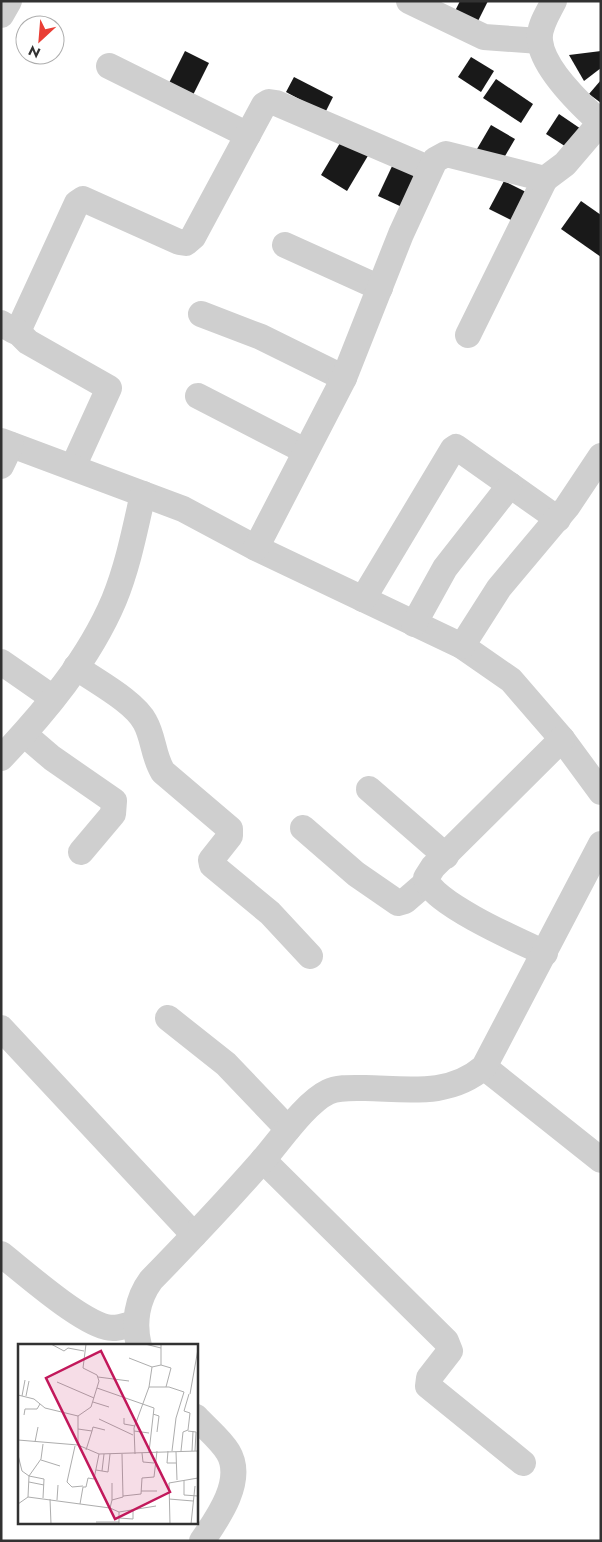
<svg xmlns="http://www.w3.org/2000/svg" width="602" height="1542" font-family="Jost,sans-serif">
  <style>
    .building { fill: #191919 }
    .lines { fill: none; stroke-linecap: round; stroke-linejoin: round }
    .minor { stroke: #cfcfcf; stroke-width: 26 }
    .inset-road { fill: none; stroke: #adadad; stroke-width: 1 }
    .view { fill: #c2185b; fill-opacity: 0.15; stroke: #c2185b; stroke-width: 2.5 }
    .inset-edge { fill: none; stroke: #323232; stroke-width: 2.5 }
  </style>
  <rect width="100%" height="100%" fill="#fff"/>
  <g class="building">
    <polygon points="460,1 488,1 476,25 454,13"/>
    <polygon points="185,51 209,63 193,95 169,83"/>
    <polygon points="601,51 601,68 584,81 569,55"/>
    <polygon points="471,57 494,71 481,92 458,77"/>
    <polygon points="294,77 333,97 325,113 286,92"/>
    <polygon points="496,79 533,104 521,123 483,98"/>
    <polygon points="601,80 601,103 589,94"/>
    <polygon points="559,114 584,131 571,150 546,134"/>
    <polygon points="491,125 515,139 501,163 477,149"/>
    <polygon points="343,138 369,154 347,191 321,175"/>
    <polygon points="394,162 418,173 402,207 378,196"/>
    <polygon points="504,181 530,194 515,222 489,209"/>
    <polygon points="581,201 601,215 601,257 561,229"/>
  </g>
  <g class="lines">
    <g class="minor">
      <polyline points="409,1 484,37 540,41"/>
      <path d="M 554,1 C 548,13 538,27 540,41 C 543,69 581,105 601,123"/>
      <polyline points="1,15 9,1"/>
      <polyline points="109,66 248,135"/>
      <polyline points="285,245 380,288"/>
      <polyline points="201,314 261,337 344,378"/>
      <polyline points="1,323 14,331 19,329 77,203 83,199 179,242 186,243 193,237 264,105 269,102 276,103 430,169"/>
      <polyline points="17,331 28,342 109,388 73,467"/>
      <polyline points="468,335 545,179"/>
      <polyline points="198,396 305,451"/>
      <polyline points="1,441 183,509 256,548 462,646 511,680 562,739 601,792"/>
      <polyline points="1,466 11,445"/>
      <polyline points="256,548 344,378 401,234 435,160 446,154 545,179 565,164 600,123"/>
      <polyline points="363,599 453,449 456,447 558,519"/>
      <polyline points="414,624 445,568 510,485"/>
      <polyline points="462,646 499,588 567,507 601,456"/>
      <polyline points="1,662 53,698"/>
      <path d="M 76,667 C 95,681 134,701 145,722 C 154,738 153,756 163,772 L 230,829 L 230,836 L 211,860 L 212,865 L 270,913 L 310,956"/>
      <polyline points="24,734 52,758 114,801 113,814 81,852"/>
      <path d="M 1,758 C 45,712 89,659 114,600 C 128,566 135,529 143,494"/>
      <polyline points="369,789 446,856"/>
      <polyline points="303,828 356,874 398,903 405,901 427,882"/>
      <path d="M 545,953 C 523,943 429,902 426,878 L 433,867 L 562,739"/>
      <polyline points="168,1018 226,1064 288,1129"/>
      <polyline points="1,1028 194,1235"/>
      <polyline points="484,1067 601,1160"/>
      <polyline points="263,1160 446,1341 450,1351 429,1378 428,1386 523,1463"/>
      <path d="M 1,1254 C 25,1273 78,1320 106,1327 C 116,1330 127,1325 136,1323"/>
      <path d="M 139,1346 C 133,1323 137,1299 151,1280 C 189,1241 226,1202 262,1161 C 279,1142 305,1103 328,1092 C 338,1087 353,1088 365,1088 C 408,1089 449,1097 484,1067 L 601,844"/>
      <path d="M 196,1417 C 206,1428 220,1439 228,1452 C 245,1480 218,1518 202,1541"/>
    </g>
  </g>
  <g transform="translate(18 1344)">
    <rect width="180" height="180" fill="#fff"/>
    <path class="inset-road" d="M 33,0 L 46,7 L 50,4 L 66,7M 127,0 L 143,4M 111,14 L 134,23M 143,21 L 153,24 L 148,43M 80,33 L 111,37M 39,38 L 76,54M 131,43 L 151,43 L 166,48M 79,44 L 136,64 L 131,108M 172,50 L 180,5M 0,51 L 16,55 L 27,64 L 60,72M 4,52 L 7,36M 8,52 L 11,37M 75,58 L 91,63M 135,70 L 141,72 L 139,88M 6,71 L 7,65 L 19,65 L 22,60M 106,74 L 106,80 L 117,82M 81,75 L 115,91M 60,85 L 74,87 L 68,106M 74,87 L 75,83 L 87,86M 116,87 L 131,89M 170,87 L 178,88 L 177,107M 0,96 L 60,101 L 81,110 L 180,107M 17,98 L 20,83M 60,101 L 60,72 L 73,63 L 81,37 L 79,31 L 65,24 L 68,0M 57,102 L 49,138 L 54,143 L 65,142M 150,107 L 149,119 L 158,119M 154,107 L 158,74 L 166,48M 163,107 L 165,88 L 170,86 L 172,69 L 166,67 L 171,50M 174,107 L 175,87M 158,108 L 159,136M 124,109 L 125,118 L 136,119M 117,110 L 116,84 L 131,43 L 134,23 L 143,21 L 143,0M 0,111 L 4,127 L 11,132 L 26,135 L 25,154M 23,116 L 42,122M 78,126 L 90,128 L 92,110M 84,127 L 86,110M 166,136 L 166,151 L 180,152M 11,138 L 26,141M 123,147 L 139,147M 105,152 L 123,150 L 124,134 L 136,133 L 139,107M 10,153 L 11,132 L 23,115 L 25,100M 32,155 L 33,180M 151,155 L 175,157M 39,156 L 40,141M 94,156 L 94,139M 0,160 L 10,153 L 92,164 L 101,168 L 101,180M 62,160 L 65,143 L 68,143 L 70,134 L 76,135 L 81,110M 92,164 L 94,156 L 105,153 L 104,110M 101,168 L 138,162M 101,174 L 115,175 L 115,166M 78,178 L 101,178M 152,180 L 151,139 L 180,134M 173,180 L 177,142"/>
    <path class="view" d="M 83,7 L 152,148 L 97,175 L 28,34 Z"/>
    <rect width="180" height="180" class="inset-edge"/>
  </g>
  <rect width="602" height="1542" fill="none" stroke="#323232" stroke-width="5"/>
  <g transform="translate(40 40) rotate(206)"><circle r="24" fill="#ffffff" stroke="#adadad"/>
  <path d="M0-4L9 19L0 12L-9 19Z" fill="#e93e35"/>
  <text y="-8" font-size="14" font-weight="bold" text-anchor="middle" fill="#323232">N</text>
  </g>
</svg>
